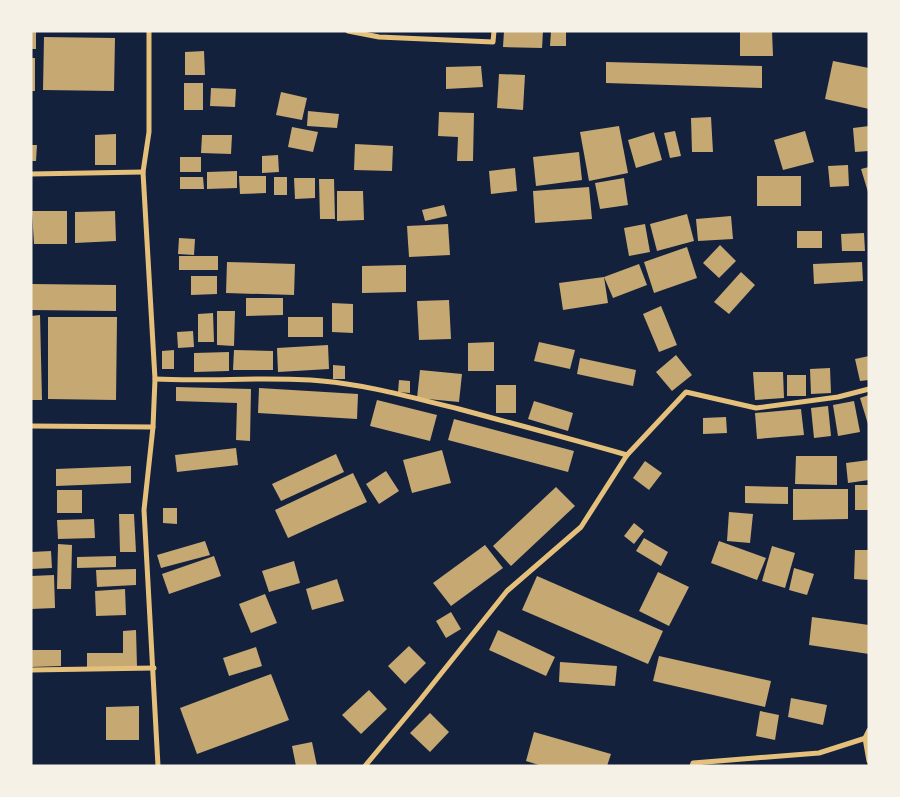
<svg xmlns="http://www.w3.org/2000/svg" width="900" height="797" font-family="'DM Sans',sans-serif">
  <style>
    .building { fill: #c6a872 }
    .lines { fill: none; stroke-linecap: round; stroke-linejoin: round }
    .minor { stroke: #e5c07b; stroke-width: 5 }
  </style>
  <rect width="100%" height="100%" fill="#14213d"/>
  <g class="building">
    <rect x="31" y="31" width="5" height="18"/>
    <polygon points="504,31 543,31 542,48 503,47"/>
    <polygon points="551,31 566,31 566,46 550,46"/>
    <polygon points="740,31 772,31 773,56 740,56"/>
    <polygon points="44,37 115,38 114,91 43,90"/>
    <polygon points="204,51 205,75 185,75 185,52"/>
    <rect x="31" y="58" width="4" height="33"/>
    <polygon points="833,61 869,68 869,109 825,99"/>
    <polygon points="606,62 762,66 762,88 606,83"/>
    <polygon points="481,66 483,87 446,89 446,67"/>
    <polygon points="499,74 525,75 523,110 497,108"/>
    <rect x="184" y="83" width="19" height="27"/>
    <polygon points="211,88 236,89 235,107 210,106"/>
    <polygon points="281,92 307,98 302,120 276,115"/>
    <polygon points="308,111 339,114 337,128 307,126"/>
    <polygon points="439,112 474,113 473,161 457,161 458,137 438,136"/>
    <polygon points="711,117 713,152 692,152 691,118"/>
    <polygon points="619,126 628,173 589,181 580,132"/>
    <polygon points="869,126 869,151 855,152 853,128"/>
    <polygon points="292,127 318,132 313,152 288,147"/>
    <polygon points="675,131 681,156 670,158 664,133"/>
    <polygon points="805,131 814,162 783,170 774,140"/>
    <polygon points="654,132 662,160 636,168 628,140"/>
    <polygon points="116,134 116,165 95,165 95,135"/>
    <polygon points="202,135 232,135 231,154 201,153"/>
    <polygon points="355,144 393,146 392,171 354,170"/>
    <polygon points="31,145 37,145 36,161 31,161"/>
    <polygon points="579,152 582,180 536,186 533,157"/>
    <polygon points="278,155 279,172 262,173 262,156"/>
    <rect x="180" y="157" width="21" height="15"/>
    <polygon points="848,165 849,186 830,187 828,166"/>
    <polygon points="869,167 869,192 868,192 861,169"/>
    <polygon points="515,168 517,191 491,194 489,171"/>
    <polygon points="237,171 237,188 207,189 207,172"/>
    <polygon points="239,176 266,176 266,193 240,194"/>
    <rect x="757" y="176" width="44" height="30"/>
    <polygon points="180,177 203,177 204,189 180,189"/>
    <rect x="274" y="177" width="13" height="18"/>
    <polygon points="294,178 315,178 315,198 295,199"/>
    <polygon points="624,178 628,205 600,209 595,183"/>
    <polygon points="319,179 334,179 335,219 320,219"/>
    <polygon points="589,187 592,219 535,223 533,191"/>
    <polygon points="337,191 363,191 364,220 337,221"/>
    <polygon points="444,205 447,216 425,221 422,210"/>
    <polygon points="32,211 67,211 67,244 34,244"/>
    <polygon points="115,211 116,241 75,243 75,212"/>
    <polygon points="687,214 694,241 657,251 650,224"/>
    <polygon points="731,216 733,239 698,241 696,219"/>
    <polygon points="448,224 450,255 409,257 407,226"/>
    <polygon points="645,224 650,252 629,256 624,228"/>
    <rect x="797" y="231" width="25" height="17"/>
    <polygon points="864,233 865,251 842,251 841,234"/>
    <polygon points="179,238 195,239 194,255 178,254"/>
    <polygon points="720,245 736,261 719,278 703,263"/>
    <polygon points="687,247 697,278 654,293 644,262"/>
    <rect x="179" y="256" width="39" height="14"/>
    <polygon points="227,262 295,264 294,295 226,293"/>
    <polygon points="862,262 863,281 814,284 813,264"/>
    <polygon points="639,264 647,285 613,298 604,277 608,303 563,310 559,283 604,277"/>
    <polygon points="406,265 406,292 362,293 362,266"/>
    <polygon points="741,272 755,285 729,314 714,302"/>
    <polygon points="191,276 217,276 217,294 191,295"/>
    <polygon points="31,284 116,285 116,311 31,310"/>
    <polygon points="246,298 283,298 283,315 246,316"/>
    <polygon points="449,300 451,339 419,340 417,301"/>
    <polygon points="332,303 353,304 353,333 332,332"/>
    <polygon points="661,306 677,345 659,352 643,314"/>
    <polygon points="217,311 235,311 234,346 217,345"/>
    <polygon points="213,313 214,342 198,342 198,314"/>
    <polygon points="40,315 42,400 31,400 31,316"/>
    <polygon points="48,317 117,317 116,400 48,399"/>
    <rect x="288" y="317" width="35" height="20"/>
    <polygon points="193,331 194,347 178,348 177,332"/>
    <polygon points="494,342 494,371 468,371 468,343"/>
    <polygon points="539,342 575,350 570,369 534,361"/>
    <polygon points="328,345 329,369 278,372 277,348"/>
    <polygon points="174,350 174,369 162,369 162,351"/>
    <polygon points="234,350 273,351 273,370 233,370"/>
    <polygon points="229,352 229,371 194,372 194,353"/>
    <polygon points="676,355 692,375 672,391 656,372"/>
    <polygon points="869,356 869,380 860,381 855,359"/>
    <polygon points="580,358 636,370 633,386 577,374"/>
    <polygon points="333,365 345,366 345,379 333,379"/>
    <polygon points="830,368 831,393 811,394 810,369"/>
    <polygon points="420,370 462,374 459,402 417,398"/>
    <polygon points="753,372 783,372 784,398 755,400"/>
    <rect x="787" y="375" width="19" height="21"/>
    <polygon points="399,380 410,381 410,393 398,392"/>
    <rect x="496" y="385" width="20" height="28"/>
    <polygon points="176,387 251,389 250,441 236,440 237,403 176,401"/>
    <polygon points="259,388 358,394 357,419 258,413"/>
    <polygon points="869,395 869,424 868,424 860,398"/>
    <polygon points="377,400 437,415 430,441 370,426"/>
    <polygon points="534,401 573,413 568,431 528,419"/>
    <polygon points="854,401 860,432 838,436 833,405"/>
    <polygon points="828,406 831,436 814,438 811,408"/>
    <polygon points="801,409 804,435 757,439 755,413"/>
    <polygon points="726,417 727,433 703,434 703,418"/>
    <polygon points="454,419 574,451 568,472 448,440"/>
    <polygon points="236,448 238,465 177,472 175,455"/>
    <polygon points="442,450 451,483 412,493 403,460"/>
    <polygon points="336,454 344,472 281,501 272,484"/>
    <polygon points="796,456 837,456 837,485 795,484"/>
    <polygon points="869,460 869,480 848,483 846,463"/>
    <polygon points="645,461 662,473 649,490 633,478"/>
    <polygon points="131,466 131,483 56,486 56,469"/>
    <polygon points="386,471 399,491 379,504 366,484"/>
    <polygon points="353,473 367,502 288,538 275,510"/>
    <rect x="855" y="485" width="14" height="25"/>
    <polygon points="745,486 788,487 788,504 745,503"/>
    <polygon points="556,487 575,506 511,566 493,546"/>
    <polygon points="793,489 848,489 848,519 793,520"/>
    <rect x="57" y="490" width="25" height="23"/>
    <polygon points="163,508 177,508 177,524 163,523"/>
    <polygon points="729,512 753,514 750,543 727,541"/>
    <polygon points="119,514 134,514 136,552 120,552"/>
    <polygon points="94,519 95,538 58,539 57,520"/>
    <polygon points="634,523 644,531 634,544 624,536"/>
    <polygon points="644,538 668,552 661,566 636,551"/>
    <polygon points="205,541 210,555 161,568 157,555"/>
    <polygon points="719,541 766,558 757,580 711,563"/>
    <polygon points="58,544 72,545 71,589 57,589"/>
    <polygon points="485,545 503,568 451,606 433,583"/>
    <polygon points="772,546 795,553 785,588 762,581"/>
    <polygon points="855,550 869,550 869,580 854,579"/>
    <polygon points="51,551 52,568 31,569 31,552"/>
    <polygon points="116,556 116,567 77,568 77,557"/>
    <polygon points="214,556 221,576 169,594 162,574"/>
    <polygon points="294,561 300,583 269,592 262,571"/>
    <polygon points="794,568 814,574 807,595 789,590"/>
    <polygon points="136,569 136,585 97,587 96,570"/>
    <polygon points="658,572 689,587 669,626 639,611"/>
    <polygon points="54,575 55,608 31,609 31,576"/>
    <polygon points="537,576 663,631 648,664 522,610"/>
    <polygon points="337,579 344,601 312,610 306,589"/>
    <polygon points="125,589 126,615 96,616 95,591"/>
    <polygon points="265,594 277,623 251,633 239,604"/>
    <polygon points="451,612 461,629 446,638 436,621"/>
    <polygon points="812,617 869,625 869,654 809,645"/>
    <polygon points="136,630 137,667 87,668 87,653 123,653 123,631"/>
    <polygon points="498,630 555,657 546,676 489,650"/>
    <polygon points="409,646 426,663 405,684 388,666"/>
    <polygon points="256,647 262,666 229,676 223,658"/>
    <polygon points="31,650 61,650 61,666 31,667"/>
    <polygon points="659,656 771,681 765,707 653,681"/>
    <polygon points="560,662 617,666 615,686 559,682"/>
    <polygon points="271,674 289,720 197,754 180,708"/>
    <polygon points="369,690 387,709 361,734 342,715"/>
    <polygon points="791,698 827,705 823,725 788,717"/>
    <polygon points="139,706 139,740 106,740 106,707"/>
    <polygon points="760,711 779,715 775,740 756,736"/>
    <polygon points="430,713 449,732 430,752 410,733"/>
    <polygon points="534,732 611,754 607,766 542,766 526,761"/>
    <polygon points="312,742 317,766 296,766 292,746"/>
  </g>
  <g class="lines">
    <g class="minor">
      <polyline points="149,31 149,132 143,172 155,379 153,427 144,510 158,766"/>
      <polyline points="348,31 379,37 493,42 494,31"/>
      <polyline points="31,174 143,172"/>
      <path d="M 155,379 C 211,382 267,376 322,381 C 369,385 413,398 459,409 C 515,424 571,439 627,455"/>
      <polyline points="31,426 153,427"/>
      <polyline points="31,670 154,668"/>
      <polyline points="869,730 865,738 869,761"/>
      <polyline points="365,766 420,700 507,591 581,527 627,455 686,392 756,408 838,397 869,389"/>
      <polyline points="692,766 693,763 819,753 869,737"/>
    </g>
  </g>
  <rect width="900" height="797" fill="none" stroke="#f6f1e7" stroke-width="65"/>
</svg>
